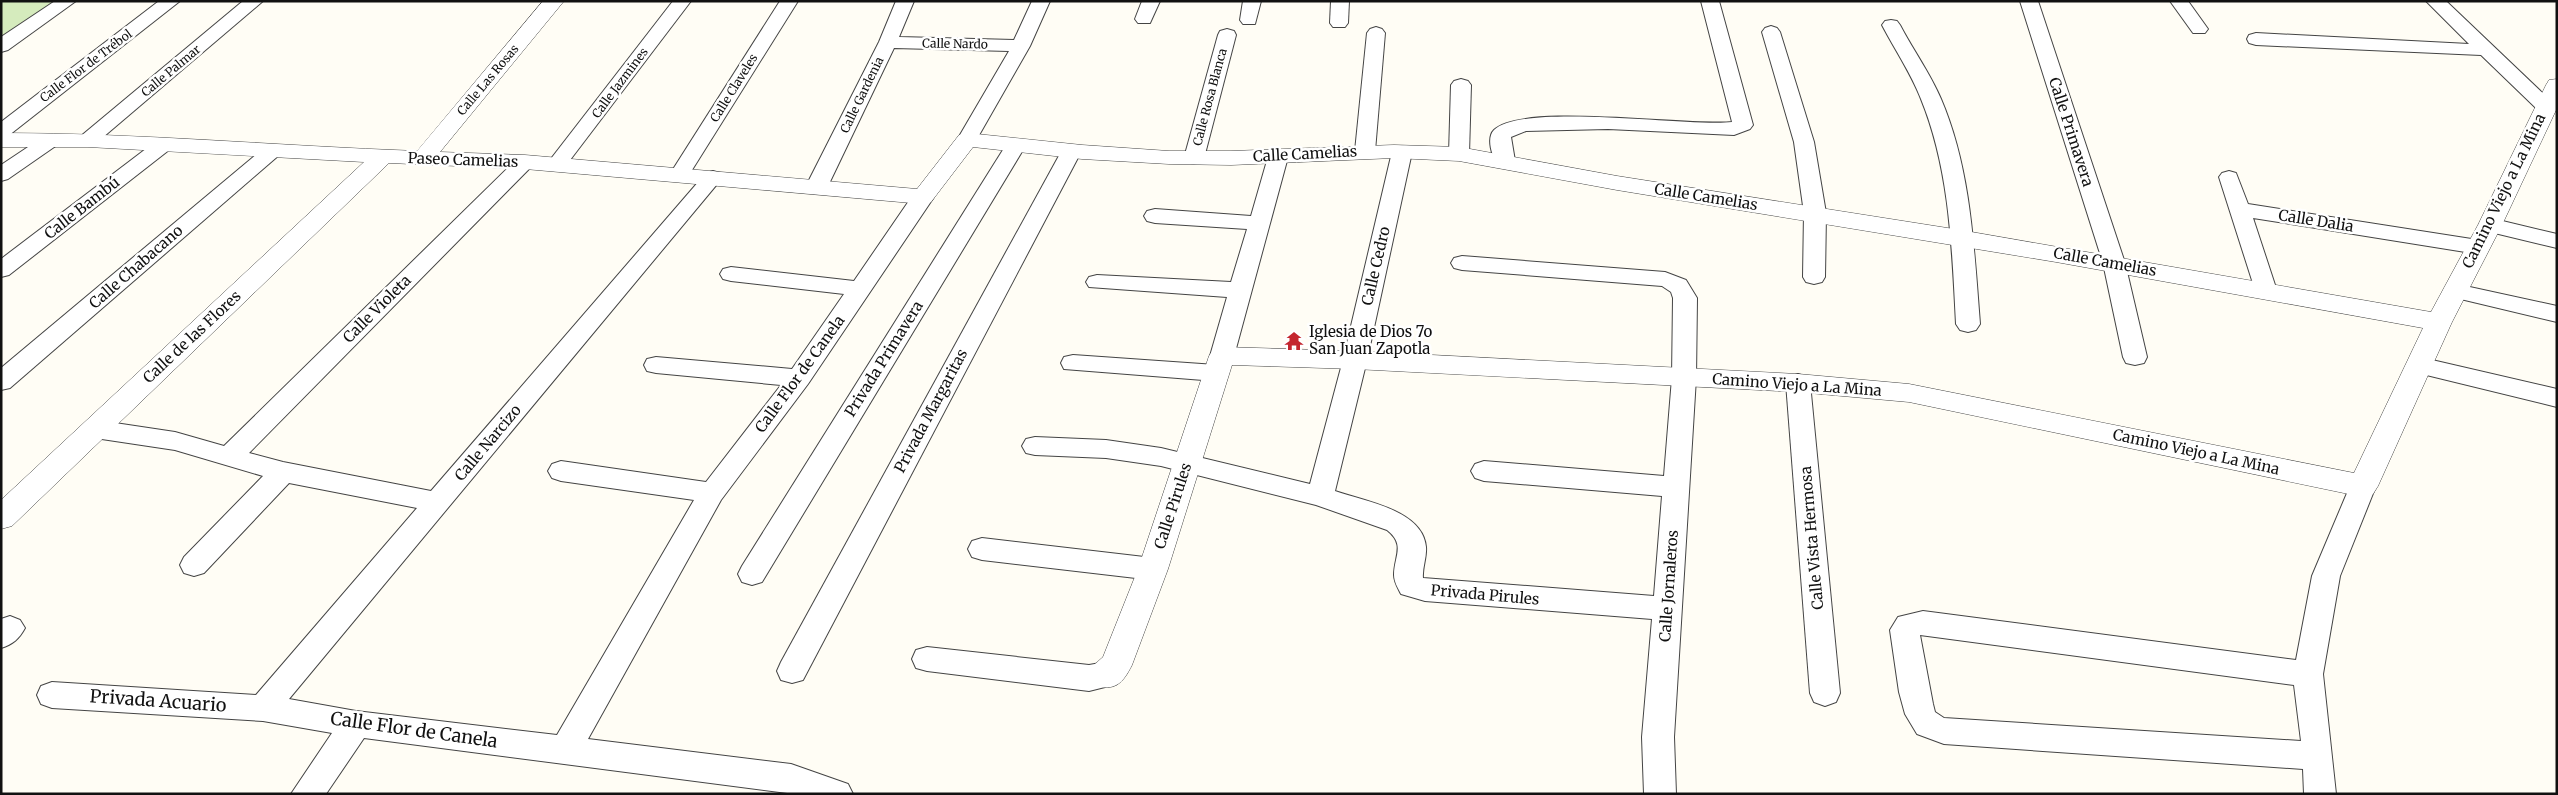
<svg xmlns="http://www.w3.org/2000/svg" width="2558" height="795" font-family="Merriweather,serif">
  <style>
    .green { fill: #d5ebbd }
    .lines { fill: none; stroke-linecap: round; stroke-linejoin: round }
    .minor-casing { stroke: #444; stroke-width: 2 }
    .tertiary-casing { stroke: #444; stroke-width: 1 }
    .minor { fill: #fff; fill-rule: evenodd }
    .tertiary { fill: #fff; fill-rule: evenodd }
    .labels { text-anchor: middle; stroke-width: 5; stroke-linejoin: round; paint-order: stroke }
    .far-street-label { font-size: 12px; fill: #111; stroke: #fff }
    .street-label { font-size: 15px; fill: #111; stroke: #fff }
    .poi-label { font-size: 15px; fill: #111; stroke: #fff; text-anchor: start }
    .near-street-label { font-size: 18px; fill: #111; stroke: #fff }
  </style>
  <rect width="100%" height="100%" fill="#fffdf5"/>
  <polygon class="green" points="1,1 56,1 1,39"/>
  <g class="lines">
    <g class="minor-casing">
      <g id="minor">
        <polygon points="55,1 76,1 8,50 1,52 1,37"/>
        <polygon points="159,1 180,1 8,136 1,138 1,122"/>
        <polygon points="243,1 263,1 95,144 81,144 78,140 81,136"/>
        <polygon points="673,1 691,1 564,168 557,170 550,168 547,164 550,160"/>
        <polygon points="780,1 798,1 687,178 680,180 673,178 670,174"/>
        <polygon points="896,1 914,1 899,37 1014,40 1032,1 1050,1 1030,46 974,144 960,144 957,140 1009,51 894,48 827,188 823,192 816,194 809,192 805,188 879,42"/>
        <polygon points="1142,1 1160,1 1150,23 1138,23 1135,19"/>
        <polygon points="1243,1 1261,1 1255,24 1243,24 1240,20"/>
        <polygon points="1331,1 1349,1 1348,23 1345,27 1333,27 1330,23"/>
        <path d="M 1701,1 L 1719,1 L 1753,125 L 1750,129 L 1734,135 L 1608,129 L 1526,131 L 1511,137 L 1515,161 L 1512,165 L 1505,167 L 1498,165 C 1492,157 1486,138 1494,130 C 1523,102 1688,127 1732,122 Z"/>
        <polygon points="2020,1 2038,1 2125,263 2147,357 2144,363 2135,365 2126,363 2123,357 2103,263"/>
        <polygon points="2170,1 2188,1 2208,29 2205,33 2193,33"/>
        <polygon points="2426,1 2446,1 2552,102 2555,106 2552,110 2538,110 2481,55 2256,45 2249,43 2247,39 2249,35 2256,33 2469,44"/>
        <path d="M 1891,20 L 1897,21 L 1900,25 C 1913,50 1930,73 1941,99 C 1971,169 1974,248 1980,324 L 1976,330 L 1968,332 L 1960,330 L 1956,324 C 1952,249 1950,170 1921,99 C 1911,73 1895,50 1882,25 L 1885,21 Z"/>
        <polygon points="1771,26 1777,28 1780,32 1814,142 1826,213 1825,277 1822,282 1814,284 1806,282 1803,277 1804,213 1794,142 1762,32 1765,28"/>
        <polygon points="1376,27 1382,29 1385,33 1375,151 1372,155 1365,157 1358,155 1355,151 1367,33 1370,29"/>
        <polygon points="1227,29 1234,31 1236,35 1204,158 1201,162 1194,164 1187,162 1184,158 1218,35 1220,31"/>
        <polygon points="1461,79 1468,81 1471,85 1469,154 1466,158 1459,160 1452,158 1449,154 1451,85 1454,81"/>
        <polygon points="50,135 57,137 60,141 57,145 8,179 1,181 1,165 43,137"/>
        <polygon points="1016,139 1023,141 1026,145 762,582 752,585 742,582 738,574 742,566 1006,145 1009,141"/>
        <polygon points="162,140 169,142 172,146 169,150 9,275 1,277 1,259 155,142"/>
        <polygon points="271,146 278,148 281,152 278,156 10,388 1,390 1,368 264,148"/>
        <polygon points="1071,146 1078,148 1081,152 803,680 792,683 781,680 777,671 781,662 1061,152 1064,148"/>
        <path d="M 1402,146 L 1409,148 L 1412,152 L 1367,360 L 1335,491 C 1364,501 1423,510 1426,547 C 1427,557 1422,568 1423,578 L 1654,596 L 1662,496 L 1484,481 L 1475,478 L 1471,471 L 1475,464 L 1484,461 L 1664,476 L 1672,378 L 1673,298 L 1671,292 L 1662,286 L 1462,270 L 1454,268 L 1451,263 L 1454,258 L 1462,256 L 1665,272 L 1686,280 L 1697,298 L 1696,378 L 1674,737 L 1676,794 L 1644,794 L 1642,737 L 1652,619 L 1425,601 L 1401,594 C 1398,588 1394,582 1394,575 C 1394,556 1406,545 1387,530 L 1316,505 L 1161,466 L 1106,458 L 1035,455 L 1026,453 L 1022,446 L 1026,439 L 1035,437 L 1106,440 L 1161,448 L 1310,484 L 1343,360 L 1392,152 L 1395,148 Z"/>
        <polygon points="1278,151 1285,153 1288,157 1234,356 1231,362 1222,364 1213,362 1210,356 1227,297 1089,287 1086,282 1089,277 1097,275 1231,282 1247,229 1155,223 1147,221 1144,216 1147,211 1155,209 1251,216 1268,157 1271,153"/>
        <polygon points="525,156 532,158 535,162 532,166 249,453 283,462 431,491 706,173 713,171 720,173 723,177 289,699 356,711 557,735 694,500 561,481 552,478 548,471 552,464 561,461 706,482 781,385 656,373 647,371 644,365 647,359 656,357 792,369 844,294 731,281 723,279 720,274 723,269 731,267 854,281 915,192 923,191 931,192 934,197 808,384 721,500 588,739 791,764 848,784 853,794 795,794 364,738 326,794 291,794 332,733 263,721 52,708 41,704 37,695 41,686 52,682 256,695 417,508 289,483 204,573 194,576 184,573 180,565 184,557 263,476 175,450 95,438 86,435 82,429 86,423 95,420 175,432 224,446 518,158"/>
        <polygon points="2229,171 2236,173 2248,204 2478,240 2486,242 2489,247 2486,252 2478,254 2253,218 2277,291 2273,296 2265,298 2257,296 2219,177 2222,173"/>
        <polygon points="2490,218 2557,234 2557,248 2482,230 2479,225 2482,220"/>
        <polygon points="2456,284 2557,306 2557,322 2448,296 2444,291 2448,286"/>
        <polygon points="1073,355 1216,365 1225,367 1228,373 1225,379 1216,381 1064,369 1061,363 1064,357"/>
        <polygon points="2419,357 2557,389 2557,407 2410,371 2407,365 2410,359"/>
        <polygon points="1798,374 1807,377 1810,383 1840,693 1836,702 1825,706 1814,702 1810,693 1786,383 1789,377"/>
        <path d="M 2363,476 L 2372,479 L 2376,486 L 2340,576 L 2323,674 L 2336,794 L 2304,794 L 2303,769 L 1944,744 L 1917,734 L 1905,714 L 1899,692 L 1890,630 L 1898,617 L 1923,611 L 2296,660 L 2312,576 L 2350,486 L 2354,479 ZM 1920,635 L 2294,685 L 2301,741 L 1944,718 L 1935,712 L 1933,704 Z"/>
        <polygon points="982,538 1153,558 1163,561 1167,569 1163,577 1153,580 982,560 972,557 968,549 972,541"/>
        <path d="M 10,616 L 20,620 L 25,628 C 19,639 13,644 1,648 L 1,619 Z"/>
        <polygon points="927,647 1089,665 1106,662 1117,666 1121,675 1117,684 1089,691 927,671 916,668 912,659 916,650"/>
      </g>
    </g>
    <g class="tertiary-casing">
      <path id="tertiary" d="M 543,1 L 564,1 L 440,152 L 525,155 L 917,189 L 959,135 L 967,133 L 1082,145 L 1169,151 L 1231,151 L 1394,145 L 1459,147 L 1617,176 L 1960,230 L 2431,312 L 2478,225 L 2546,85 L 2549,80 L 2557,79 L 2557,108 L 2502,225 L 2452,322 L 2378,486 L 2373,494 L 2363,497 L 1909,402 L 1798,392 L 1355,369 L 1232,365 L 1168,569 L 1132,665 C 1123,683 1115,692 1094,685 L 1089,675 L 1094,665 L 1103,657 L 1138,569 L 1209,356 L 1213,350 L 1222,347 L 1355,351 L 1798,374 L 1909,384 L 2354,473 L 2423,328 L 2056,262 L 1617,190 L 1459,161 L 1394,158 L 1231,165 L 1169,164 L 1082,159 L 973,147 L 931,202 L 923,204 L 525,169 L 389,163 L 12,526 L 1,529 L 1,500 L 364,162 L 88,147 L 1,147 L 1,133 C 140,133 278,146 417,151 Z"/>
    </g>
    <use href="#minor" class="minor"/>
    <use href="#tertiary" class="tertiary"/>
  </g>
  <defs>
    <g id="temple-bare" transform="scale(1.5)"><path d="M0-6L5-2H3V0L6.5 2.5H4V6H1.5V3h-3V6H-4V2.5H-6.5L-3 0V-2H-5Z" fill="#c4262e" stroke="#fff" stroke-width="2.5" paint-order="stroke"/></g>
  </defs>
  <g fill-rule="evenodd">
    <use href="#temple-bare" x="1294" y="341"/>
  </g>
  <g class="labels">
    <g class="far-street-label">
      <text transform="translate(955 44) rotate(1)" y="4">Calle Nardo</text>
      <text transform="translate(86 66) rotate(-37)" y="4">Calle Flor de Trébol</text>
      <text transform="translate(171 71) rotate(-40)" y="4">Calle Palmar</text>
      <text transform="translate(488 80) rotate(-50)" y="4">Calle Las Rosas</text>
      <text transform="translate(620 83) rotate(-53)" y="4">Calle Jazmines</text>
      <text transform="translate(734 88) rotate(-58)" y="4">Calle Claveles</text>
      <text transform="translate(862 95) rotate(-64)" y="4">Calle Gardenia</text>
      <text transform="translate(1210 97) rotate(-75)" y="4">Calle Rosa Blanca</text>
    </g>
    <g class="street-label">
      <text transform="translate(2071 132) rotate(72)" y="5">Calle Primavera</text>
      <text transform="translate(1305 154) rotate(-3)" y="5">Calle Camelias</text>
      <text transform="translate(463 160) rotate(2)" y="5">Paseo Camelias</text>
      <text transform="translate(2504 191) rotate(-64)" y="5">Camino Viejo a La Mina</text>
      <text transform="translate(1706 197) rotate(9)" y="5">Calle Camelias</text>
      <text transform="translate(82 208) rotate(-38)" y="5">Calle Bambú</text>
      <text transform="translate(2316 221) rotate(9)" y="5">Calle Dalia</text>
      <text transform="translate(2105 262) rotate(10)" y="5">Calle Camelias</text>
      <text transform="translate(1376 266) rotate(-77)" y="5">Calle Cedro</text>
      <text transform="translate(136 267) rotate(-41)" y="5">Calle Chabacano</text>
      <text transform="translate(377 309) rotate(-45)" y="5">Calle Violeta</text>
      <text transform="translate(192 337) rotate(-43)" y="5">Calle de las Flores</text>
      <text transform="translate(884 359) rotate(-58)" y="5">Privada Primavera</text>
      <text transform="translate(800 374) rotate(-54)" y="5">Calle Flor de Canela</text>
      <text transform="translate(1797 385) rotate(4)" y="5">Camino Viejo a La Mina</text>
      <text transform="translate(931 411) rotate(-62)" y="5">Privada Margaritas</text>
      <text transform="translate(488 443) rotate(-50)" y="5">Calle Narcizo</text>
      <text transform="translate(2196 452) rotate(12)" y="5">Camino Viejo a La Mina</text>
      <text transform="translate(1173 506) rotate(-72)" y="5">Calle Pirules</text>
      <text transform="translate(1812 538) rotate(-95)" y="5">Calle Vista Hermosa</text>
      <text transform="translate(1669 586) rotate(-86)" y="5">Calle Jornaleros</text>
      <text transform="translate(1485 595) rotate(5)" y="5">Privada Pirules</text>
    </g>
    <g class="poi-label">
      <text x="1309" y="337">Iglesia de Dios 7o<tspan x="1309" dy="17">San Juan Zapotla</tspan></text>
    </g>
    <g class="near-street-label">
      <text transform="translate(158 701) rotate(4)" y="6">Privada Acuario</text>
      <text transform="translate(414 730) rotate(8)" y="6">Calle Flor de Canela</text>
    </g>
  </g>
  <rect width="2558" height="795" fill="none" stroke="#111111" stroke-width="5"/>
</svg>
